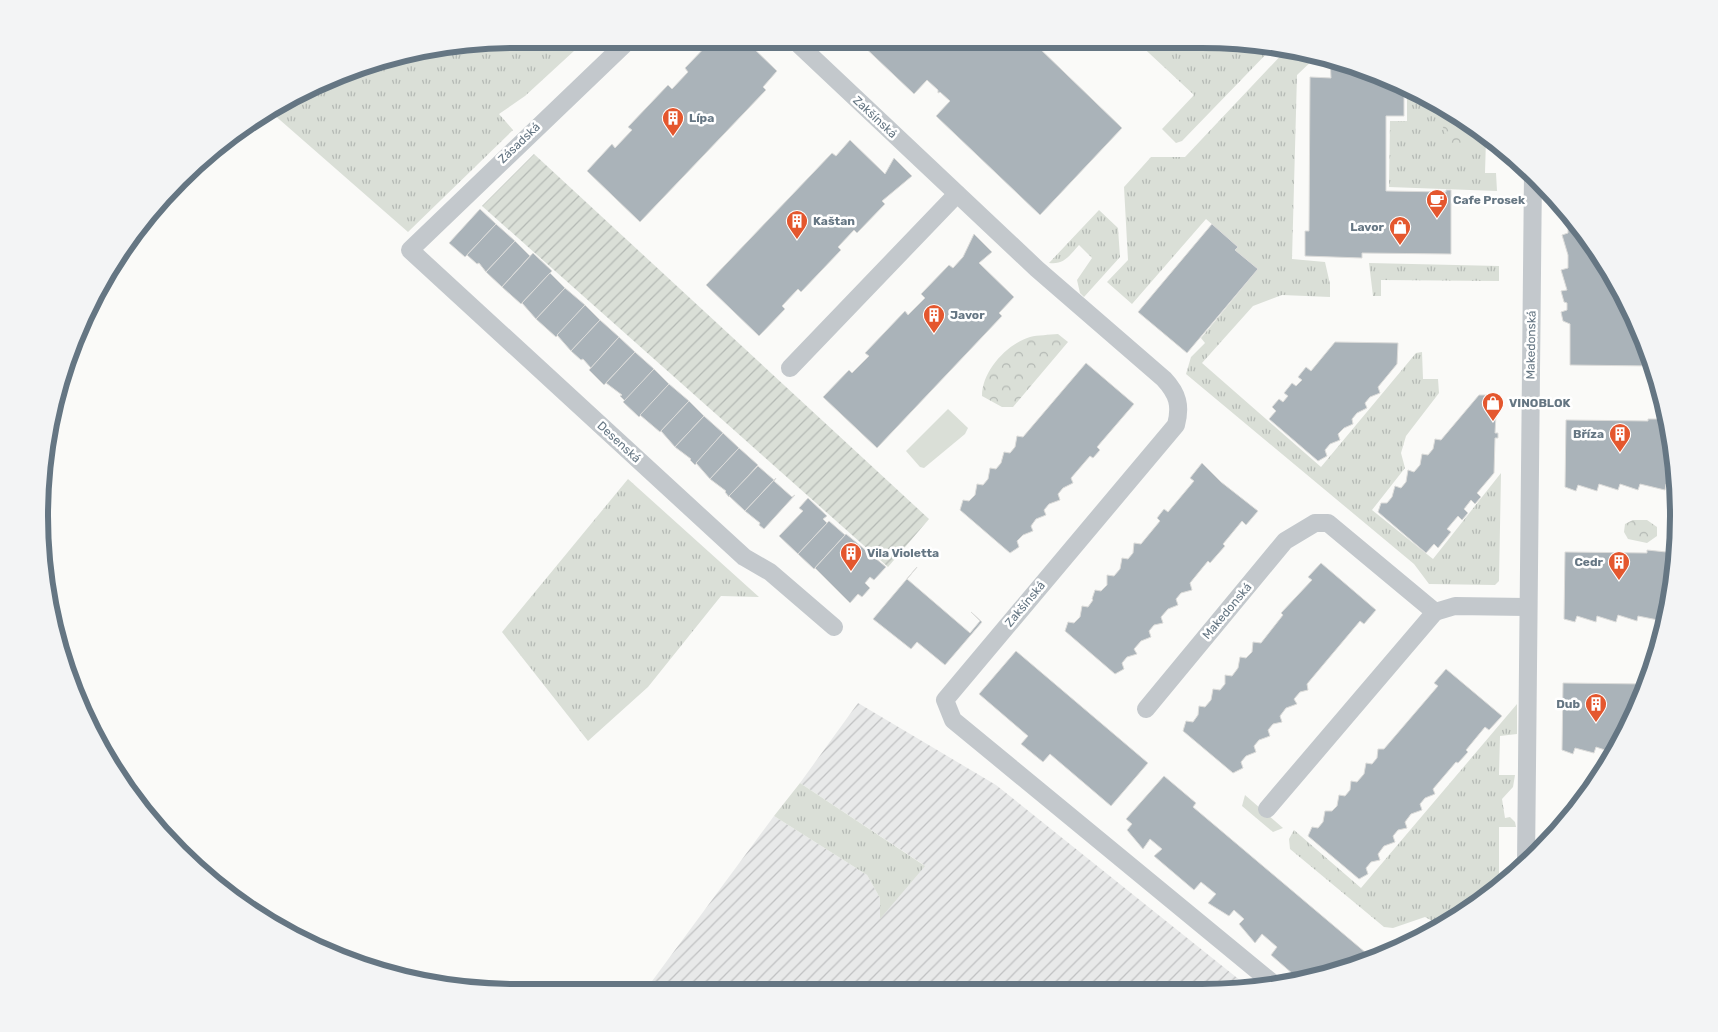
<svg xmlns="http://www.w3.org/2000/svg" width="1718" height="1032" font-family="Rubik,sans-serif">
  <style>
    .industrial { fill: url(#industrial-furrows) }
    .grass { fill: url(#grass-tufts) }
    .park { fill: url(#park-crowns) }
    .garden { fill: url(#garden-furrows) }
    .pitch { fill: #dadfd7 }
    .building { fill: #aab3b9; stroke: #dcdcda }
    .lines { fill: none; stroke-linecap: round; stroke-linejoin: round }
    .minor { stroke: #c3c8cc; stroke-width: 18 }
    .labels { text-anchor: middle; stroke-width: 5; stroke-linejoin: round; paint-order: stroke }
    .street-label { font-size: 12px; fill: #657683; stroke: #fff }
    .poi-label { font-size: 12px; font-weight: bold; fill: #657683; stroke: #fff; text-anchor: start }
    .rim { fill: none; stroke: #657683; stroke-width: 6 }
  </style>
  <defs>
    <pattern id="industrial-furrows" width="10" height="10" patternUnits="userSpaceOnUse" patternTransform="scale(1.25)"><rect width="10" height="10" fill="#e8e9e9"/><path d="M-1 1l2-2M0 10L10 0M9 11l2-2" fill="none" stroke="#c0c1c2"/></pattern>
    <pattern id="grass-tufts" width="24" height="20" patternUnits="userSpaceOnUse" patternTransform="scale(1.25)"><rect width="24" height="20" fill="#dadfd7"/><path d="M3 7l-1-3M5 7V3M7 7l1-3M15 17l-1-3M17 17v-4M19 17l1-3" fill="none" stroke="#b4b9b4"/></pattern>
    <pattern id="park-crowns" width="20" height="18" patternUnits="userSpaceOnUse" patternTransform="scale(1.25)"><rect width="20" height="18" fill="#dadfd7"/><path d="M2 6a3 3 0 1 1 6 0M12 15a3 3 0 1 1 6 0" fill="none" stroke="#b4b9b4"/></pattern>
    <pattern id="garden-furrows" width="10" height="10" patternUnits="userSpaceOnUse" patternTransform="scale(1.25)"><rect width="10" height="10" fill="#dadfd7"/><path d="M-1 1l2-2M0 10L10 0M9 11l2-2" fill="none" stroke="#b4b9b4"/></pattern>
  </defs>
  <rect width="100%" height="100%" fill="#fafaf8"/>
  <polygon class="industrial" points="858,703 996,785 1251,989 1233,992 644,992 774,816 867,875 880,898 880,918 924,865 800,783"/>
  <g class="grass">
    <polygon points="516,39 587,39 525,96 499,114 513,130 408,232 272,113 363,64"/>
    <polygon points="1135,40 1233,40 1272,48 1182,141 1176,143 1162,129 1194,95"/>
    <polygon points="1286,50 1317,56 1297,75 1292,259 1325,262 1330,284 1330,297 1282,295 1253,306 1202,363 1321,467 1416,353 1422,352 1423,379 1438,379 1439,393 1406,436 1401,453 1405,468 1372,510 1433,559 1501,473 1499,581 1495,585 1429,584 1414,564 1186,374 1191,357 1205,343 1201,338 1258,269 1235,250 1238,247 1206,219 1132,304 1107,282 1128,260 1124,187 1151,157 1185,157"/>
    <polygon points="1407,90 1467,119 1491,139 1486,139 1485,173 1496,173 1497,191 1389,187 1390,121 1407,121"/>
    <path d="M 1099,210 L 1118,228 L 1120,257 L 1084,297 L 1080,293 L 1077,280 L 1092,258 L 1079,245 C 1069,256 1064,265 1049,263 Z"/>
    <polygon points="1369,263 1499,266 1499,281 1381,280 1381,296 1373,296"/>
    <polygon points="628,479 759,597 721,596 648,687 588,741 502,632"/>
    <polygon points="1517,704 1517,734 1500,736 1499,775 1515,775 1513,787 1502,799 1505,818 1510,817 1515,822 1516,827 1499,827 1499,883 1497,889 1440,929 1437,931 1438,924 1425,917 1393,928 1384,927 1290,849 1289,839 1294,830 1361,888"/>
    <polygon points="800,783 925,866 880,919 880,898 867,875 774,816"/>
    <polygon points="1245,795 1283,828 1273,832 1242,806"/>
  </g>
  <g class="park">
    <polygon points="1433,103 1472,123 1471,147 1451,147"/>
    <path d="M 1058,334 L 1068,342 L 1013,407 L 1002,407 L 982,396 C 982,371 1007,344 1030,337 C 1038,335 1049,335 1058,334 Z"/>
    <polygon points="1633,520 1647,520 1657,527 1657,536 1647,543 1628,539 1624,532 1625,524"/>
  </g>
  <polygon class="garden" points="534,154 929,519 888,567 482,206"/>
  <polygon class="pitch" points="948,409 968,428 965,434 924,468 920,467 906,451"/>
  <g class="building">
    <polygon points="713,39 716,42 719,39 744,39 777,71 763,87 766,90 640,222 587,171 612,144 615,148 632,130 628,127 668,85 672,89 688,72 685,68"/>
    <polygon points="856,39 1020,39 1032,50 1036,45 1122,128 1040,215 936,116 950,101 940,92 938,93 938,90 927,80 914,94"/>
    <polygon points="1330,59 1356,64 1404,88 1404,116 1386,116 1386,191 1446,192 1446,190 1451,190 1451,254 1362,253 1362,258 1305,256 1305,231 1309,231 1310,77 1331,78"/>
    <polygon points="850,140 885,174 894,158 912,176 882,201 885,204 857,233 854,230 838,247 841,250 801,292 798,289 782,306 785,309 759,336 706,285 832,153 836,156"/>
    <polygon points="480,209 496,224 465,257 449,243"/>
    <polygon points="1568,214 1599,251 1643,334 1653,366 1570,365 1570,324 1563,321 1561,312 1567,310 1567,303 1564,302 1561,291 1567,290 1561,270 1568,268 1568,255 1562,235 1568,233"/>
    <polygon points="496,224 515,241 486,272 479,263 477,264 467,255"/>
    <polygon points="1212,224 1238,247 1235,250 1258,269 1187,353 1138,312"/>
    <polygon points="974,234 992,252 979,263 1014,297 999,313 1002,316 877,448 823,397 849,370 852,373 869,356 865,353 905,311 908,315 925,298 921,294 949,265 953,268 963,257"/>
    <polygon points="515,241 530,256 502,287 486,272"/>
    <polygon points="533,253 552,271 521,304 502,287"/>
    <polygon points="550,273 565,288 536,319 522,303"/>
    <polygon points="565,288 585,305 556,337 536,319"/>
    <polygon points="585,305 600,320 571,351 557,335"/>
    <polygon points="600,320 619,337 591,368 583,359 581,360 571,351"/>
    <polygon points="619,337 635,352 604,385 589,370"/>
    <polygon points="1335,342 1398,343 1397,364 1378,387 1380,393 1370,397 1365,403 1367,408 1357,413 1352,419 1353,424 1344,428 1338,434 1340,440 1330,444 1325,450 1327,456 1318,461 1269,419 1276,411 1272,407 1279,399 1283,402 1288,396 1284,393 1292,383 1296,386 1302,380 1298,377 1306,367 1311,371"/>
    <polygon points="635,352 654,369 625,401 620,396 622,395 606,383"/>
    <polygon points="1086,363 1134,404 1097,447 1100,450 1093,458 1090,456 1071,478 1073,483 1063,488 1058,494 1060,500 1049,504 1044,510 1046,515 1036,519 1031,526 1033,531 1023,535 1017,541 1019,547 1010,553 960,510 963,500 969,501 975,495 977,484 983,485 988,479 990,468 996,469 1001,463 1004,452 1010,453 1015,447 1017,436 1023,437"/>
    <polygon points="654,369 669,384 639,417 623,402"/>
    <polygon points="669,384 689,401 660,432 640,415"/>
    <polygon points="1479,395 1497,395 1495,433 1498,433 1498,438 1495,438 1494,473 1477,493 1481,497 1475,504 1471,500 1464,509 1468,513 1462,520 1458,516 1447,529 1451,532 1438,548 1434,544 1426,553 1378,512 1381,503 1387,503 1392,497 1395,486 1401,488 1406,482 1408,470 1414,472 1420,465 1422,454 1428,455 1433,449 1435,439 1441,440"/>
    <polygon points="689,401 704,416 675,447 661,431"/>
    <polygon points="704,416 723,433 695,465 690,460 691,459 675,447"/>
    <polygon points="1648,419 1667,419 1667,422 1670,422 1676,485 1666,484 1665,490 1640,484 1638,490 1620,484 1618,490 1599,484 1597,491 1578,485 1576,491 1565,487 1566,420 1648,421"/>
    <polygon points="723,433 739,448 710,479 696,463"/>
    <polygon points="739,448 758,465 729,497 725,492 726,491 710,479"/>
    <polygon points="1202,463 1221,482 1258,511 1246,525 1242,521 1223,544 1225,546 1210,563 1208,561 1190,583 1192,590 1181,593 1176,599 1178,605 1168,609 1161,617 1163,623 1154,625 1149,631 1151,637 1141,641 1134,649 1137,654 1127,657 1122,663 1124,669 1115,674 1065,631 1068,622 1074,623 1080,617 1082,606 1088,607 1093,600 1092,599 1095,590 1101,591 1107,585 1107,575 1114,576 1120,569 1122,558 1128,559 1133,553 1134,543 1141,544 1160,521 1157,518 1164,509 1168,512 1194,481 1190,478"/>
    <polygon points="758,466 774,480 745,511 729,496"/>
    <polygon points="776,478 774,481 792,497 795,495 764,529 759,525 760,523 745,511"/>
    <polygon points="808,498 827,516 823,519 827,523 798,554 779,536 803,511 799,508"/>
    <polygon points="829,521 845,535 814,569 798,554"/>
    <polygon points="846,534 886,567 874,580 870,577 865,583 870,588 862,597 858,594 850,603 815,568"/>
    <polygon points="1647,550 1676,553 1670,609 1663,621 1638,616 1637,621 1618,615 1616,622 1597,616 1596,622 1577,616 1575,622 1564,619 1565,552 1647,553"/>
    <polygon points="1321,563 1376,610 1364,624 1360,621 1307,684 1308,690 1300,692 1294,699 1297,704 1286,708 1280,716 1282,722 1273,724 1268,730 1270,736 1259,740 1254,746 1256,752 1246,756 1241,762 1243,768 1233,773 1183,731 1186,721 1193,722 1198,715 1199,706 1205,707 1211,700 1213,689 1220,690 1225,684 1225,675 1232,676 1238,668 1240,657 1246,658 1252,652 1253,642 1261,643 1283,615 1281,613 1312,580 1308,577"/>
    <polygon points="917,567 907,579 970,633 980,621 971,612 982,622 945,665 917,642 911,649 873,619"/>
    <polygon points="1016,651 1148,763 1111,806 1050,754 1043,762 1021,744 1028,736 979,694"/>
    <polygon points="1446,669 1502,716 1489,730 1485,727 1466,750 1468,752 1458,763 1456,762 1433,789 1435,794 1425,798 1420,804 1422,810 1411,814 1405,822 1407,828 1398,830 1393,836 1395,842 1384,846 1378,854 1380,860 1371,862 1366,868 1368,874 1359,879 1308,836 1312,827 1318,828 1323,822 1325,811 1332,811 1337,806 1339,795 1345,796 1350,790 1351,781 1357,782 1364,774 1366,763 1372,764 1377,758 1378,749 1384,749 1438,686 1434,683"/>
    <polygon points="1645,682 1648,682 1643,699 1614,753 1596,747 1594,753 1575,748 1573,754 1562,750 1563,683 1645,684"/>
    <polygon points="1164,776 1196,803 1193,807 1372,958 1326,977 1301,981 1271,955 1277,947 1262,934 1255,943 1239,924 1244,919 1234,910 1229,916 1208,903 1216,894 1201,882 1194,890 1154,856 1162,849 1150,839 1143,849 1127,830 1132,824 1126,819"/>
  </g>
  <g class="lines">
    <g class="minor">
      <polyline points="630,39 410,250 744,557 770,572 834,627"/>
      <path d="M 793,39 L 1037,269 L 1164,379 C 1178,394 1181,406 1176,425 L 945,700 L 953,720 L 1275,985"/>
      <polyline points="790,368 957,194"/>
      <polyline points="1146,709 1285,541 1315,523 1328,523 1435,612 1455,606 1528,607"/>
      <polyline points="1267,809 1435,612"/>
      <polyline points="1526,864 1533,173"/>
    </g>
  </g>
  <defs>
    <g id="building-pin" transform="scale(1.125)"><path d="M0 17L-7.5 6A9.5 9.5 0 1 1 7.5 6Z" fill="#e4572e" stroke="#fff"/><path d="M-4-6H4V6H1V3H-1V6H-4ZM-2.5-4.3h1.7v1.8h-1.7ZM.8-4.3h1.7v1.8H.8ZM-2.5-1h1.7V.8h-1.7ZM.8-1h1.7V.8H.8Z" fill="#fff"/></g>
    <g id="cafe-pin" transform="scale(1.125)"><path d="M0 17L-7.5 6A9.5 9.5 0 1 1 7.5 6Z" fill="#e4572e" stroke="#fff"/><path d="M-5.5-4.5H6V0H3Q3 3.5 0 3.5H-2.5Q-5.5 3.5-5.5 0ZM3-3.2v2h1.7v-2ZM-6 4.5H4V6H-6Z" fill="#fff"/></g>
    <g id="shop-pin" transform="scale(1.125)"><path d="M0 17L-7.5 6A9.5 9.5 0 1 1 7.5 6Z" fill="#e4572e" stroke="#fff"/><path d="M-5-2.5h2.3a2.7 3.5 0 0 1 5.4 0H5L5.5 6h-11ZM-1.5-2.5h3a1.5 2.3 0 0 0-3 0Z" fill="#fff"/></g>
  </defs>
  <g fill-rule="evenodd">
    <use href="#building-pin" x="673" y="118"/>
    <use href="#cafe-pin" x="1437" y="200"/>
    <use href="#building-pin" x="797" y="221"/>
    <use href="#shop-pin" x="1400" y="227"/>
    <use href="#building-pin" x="934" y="315"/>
    <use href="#shop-pin" x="1493" y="403"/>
    <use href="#building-pin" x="1620" y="434"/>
    <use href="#building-pin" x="851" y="553"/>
    <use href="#building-pin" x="1619" y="562"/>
    <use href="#building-pin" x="1596" y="704"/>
  </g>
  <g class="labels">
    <g class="street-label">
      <text transform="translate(875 117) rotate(43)" y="4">Zakšínská</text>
      <text transform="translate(519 143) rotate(-44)" y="4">Zásadská</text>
      <text transform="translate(1531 345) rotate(-89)" y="4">Makedonská</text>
      <text transform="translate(619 442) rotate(43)" y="4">Desenská</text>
      <text transform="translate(1025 604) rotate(-50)" y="4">Zakšínská</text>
      <text transform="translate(1227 611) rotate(-50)" y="4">Makedonská</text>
    </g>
    <g class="poi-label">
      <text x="689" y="122">Lípa</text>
      <text x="1453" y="204">Cafe Prosek</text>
      <text x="813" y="225">Kaštan</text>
      <text x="1384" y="231" text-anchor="end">Lavor</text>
      <text x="950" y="319">Javor</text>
      <text x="1509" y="407">VINOBLOK</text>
      <text x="1604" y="438" text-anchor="end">Bříza</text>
      <text x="867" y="557">Vila Violetta</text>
      <text x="1603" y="566" text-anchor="end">Cedr</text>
      <text x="1580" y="708" text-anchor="end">Dub</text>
    </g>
  </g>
  <path d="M0 0H1718V1032H0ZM516 48H1202A468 468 0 0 1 1670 516V516A468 468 0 0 1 1202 984H516A468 468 0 0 1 48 516V516A468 468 0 0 1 516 48Z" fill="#f3f4f5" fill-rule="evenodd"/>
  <path class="rim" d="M516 48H1202A468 468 0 0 1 1670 516V516A468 468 0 0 1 1202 984H516A468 468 0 0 1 48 516V516A468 468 0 0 1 516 48Z"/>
</svg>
